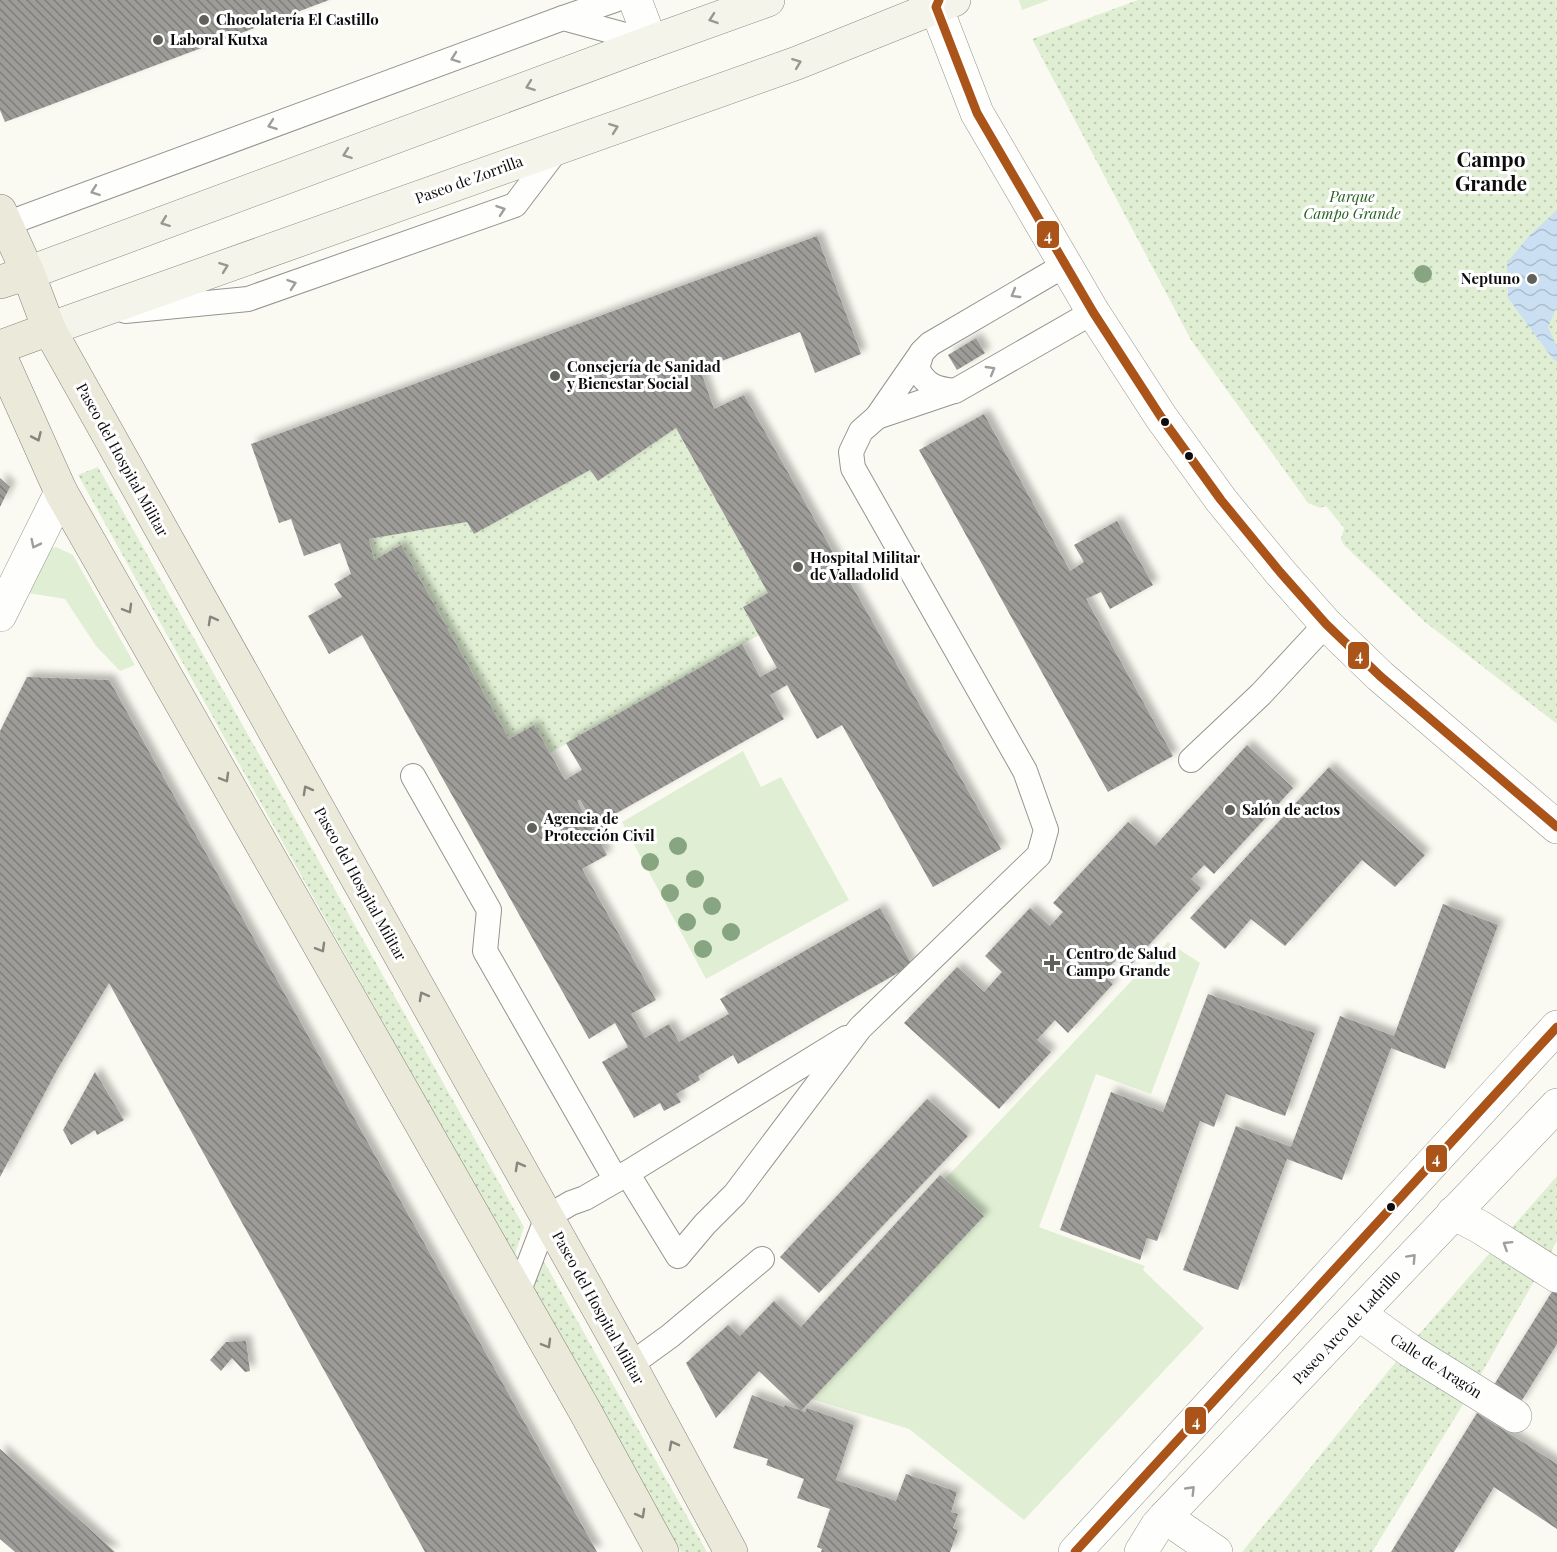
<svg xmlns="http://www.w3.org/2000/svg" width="1557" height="1552" font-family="'Playfair Display',serif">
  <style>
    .grass { fill: #e0efd3 }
    .park { fill: url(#park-dots) }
    .water { fill: url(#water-waves) }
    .building { fill: url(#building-back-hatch); fill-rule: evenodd; filter: url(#shadow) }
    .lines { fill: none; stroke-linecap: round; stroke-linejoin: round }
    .service-casing { stroke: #949490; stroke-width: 26 }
    .minor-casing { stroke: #949490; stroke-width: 34 }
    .tertiary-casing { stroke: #949490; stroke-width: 34 }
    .secondary-casing { stroke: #8a8a87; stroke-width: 34 }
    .primary-casing { stroke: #81817d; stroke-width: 34 }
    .service { stroke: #fefefd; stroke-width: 24 }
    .minor { stroke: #fefefd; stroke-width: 33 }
    .tertiary { stroke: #fefefd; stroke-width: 33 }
    .secondary { stroke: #f4f4ea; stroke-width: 33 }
    .primary { stroke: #ebe9da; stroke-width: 33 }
    .bus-1-casing { stroke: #fff; stroke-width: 14 }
    .bus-1 { stroke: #aa541a; stroke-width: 9 }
    .tree { fill: #86a580 }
    .oneway { stroke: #989892 }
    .oneway2 { stroke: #9e9e9d }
    .oneway3 { stroke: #87867e }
    .poi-dot { fill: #60605d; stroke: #fff; stroke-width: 2 }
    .bus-dot { fill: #0d0d0d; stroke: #fff; stroke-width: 2 }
    .labels { text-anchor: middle; stroke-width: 6; stroke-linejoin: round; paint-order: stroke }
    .poi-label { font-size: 15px; font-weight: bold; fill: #0d0d0d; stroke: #fff; text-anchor: start }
    .street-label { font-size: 15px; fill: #0d0d0d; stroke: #fff }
    .park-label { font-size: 15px; font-style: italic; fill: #276022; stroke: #fff }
    .district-label { font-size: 21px; font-weight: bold; fill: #0d0d0d; stroke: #fff }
    .line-badge { stroke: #fff; stroke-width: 2 }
    .badge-label { font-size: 16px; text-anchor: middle; font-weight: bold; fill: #fff }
  </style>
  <defs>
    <pattern id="park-dots" width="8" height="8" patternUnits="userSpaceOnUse" patternTransform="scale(1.5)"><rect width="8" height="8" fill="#e0efd3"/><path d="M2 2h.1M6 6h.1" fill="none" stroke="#bfccb4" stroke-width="1.8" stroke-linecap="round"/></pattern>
    <pattern id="water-waves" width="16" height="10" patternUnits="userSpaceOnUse" patternTransform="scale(1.5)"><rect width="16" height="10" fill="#cadff2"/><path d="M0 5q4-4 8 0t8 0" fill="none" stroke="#acbece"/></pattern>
    <pattern id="building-back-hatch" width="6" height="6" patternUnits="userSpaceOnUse" patternTransform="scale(1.5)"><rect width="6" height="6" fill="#9d9c98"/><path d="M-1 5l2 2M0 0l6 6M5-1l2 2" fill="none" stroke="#7e7e7a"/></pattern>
    <filter id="shadow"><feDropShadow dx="5.5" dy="-5.5" stdDeviation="3" flood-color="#0004"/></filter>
  </defs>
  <rect width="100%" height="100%" fill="#fafaf2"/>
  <g class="grass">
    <polygon points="1019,0 1049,0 1022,10"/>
    <polygon points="56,547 73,555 135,665 120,671 96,646 65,599 22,592 46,550"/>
    <polygon points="743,751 761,787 781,777 849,900 706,979 622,822"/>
    <polygon points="1168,942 1200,963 1151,1094 1096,1074 1039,1227 1145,1266 1143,1270 1204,1328 1024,1520 909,1429 812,1399 983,1216 945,1179"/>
  </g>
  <g class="park">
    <polygon points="1138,0 1557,0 1557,724 1425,622 1344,545 1341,539 1344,528 1326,506 1320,508 1308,503 1191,340 1032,39"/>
    <polygon points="676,428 768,593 743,607 759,635 550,753 534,725 509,739 401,545 374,560 369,539 467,522 474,534 590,470 598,481"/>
    <polygon points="98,467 524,1227 514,1257 78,475"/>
    <polygon points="1557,1176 1557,1241 1472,1390 1372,1552 1242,1552 1407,1348"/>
    <polygon points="542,1258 707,1552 681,1552 531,1288"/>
  </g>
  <polygon class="water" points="1557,210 1557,306 1548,327 1557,347 1557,361 1553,359 1508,298 1507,263 1528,237"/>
  <g class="building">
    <polygon points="0,0 329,0 5,122 0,110"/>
    <path d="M 817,236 L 861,354 L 815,373 L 800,332 L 700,369 L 714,409 L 744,395 L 1001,849 L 933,887 L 842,725 L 817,739 L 787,685 L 770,695 L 784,719 L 608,818 L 609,822 L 605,827 L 600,829 L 595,826 L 580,800 L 577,801 L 607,855 L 582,869 L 656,1000 L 631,1014 L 645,1038 L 669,1024 L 679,1042 L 729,1014 L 720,999 L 880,908 L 912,965 L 738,1064 L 733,1055 L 698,1076 L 700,1080 L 676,1094 L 681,1102 L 664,1111 L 660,1103 L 634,1118 L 602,1062 L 628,1047 L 615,1023 L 589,1039 L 362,635 L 329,654 L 308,616 L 342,597 L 334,584 L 351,574 L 340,543 L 304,556 L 291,519 L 279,523 L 251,444 ZM 676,428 L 768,593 L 743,607 L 777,668 L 760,677 L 742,644 L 566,743 L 582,770 L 565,780 L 534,725 L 509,739 L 401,545 L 374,560 L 369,539 L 467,522 L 474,534 L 590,470 L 598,481 Z"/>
    <polygon points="976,338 985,353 957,370 948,355"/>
    <polygon points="984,414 1070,571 1084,562 1074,545 1117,521 1153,585 1110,609 1101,592 1086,599 1173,756 1108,792 919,450"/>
    <polygon points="0,478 10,487 0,507"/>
    <polygon points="27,677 109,680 597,1552 425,1552 109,983 57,1070 0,1177 0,731"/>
    <polygon points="1247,745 1293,788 1214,874 1204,865 1191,879 1201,888 1127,969 1117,959 1102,974 1113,984 1068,1033 1055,1020 1037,1040 1051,1052 999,1109 904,1023 957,967 984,992 1002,972 985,956 1030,908 1050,926 1063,912 1053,903 1128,822 1155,846"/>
    <polygon points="1329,767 1425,855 1395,887 1362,860 1285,946 1251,919 1225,949 1190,918"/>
    <polygon points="1443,904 1498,925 1445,1069 1391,1048 1342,1180 1287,1159 1238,1290 1183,1270 1236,1126 1291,1147 1340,1016 1394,1036"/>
    <polygon points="1208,994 1315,1033 1285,1116 1226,1094 1214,1127 1200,1121 1157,1241 1147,1238 1140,1260 1060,1230 1111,1092 1163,1112"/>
    <polygon points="95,1072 124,1120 97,1135 95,1130 71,1145 63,1130"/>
    <polygon points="927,1099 968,1136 819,1293 780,1257"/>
    <polygon points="940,1175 984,1216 801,1411 759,1371 716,1418 686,1363 728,1325 740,1336 774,1301 801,1327"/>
    <polygon points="1553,1290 1557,1293 1557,1344 1519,1405 1492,1388"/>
    <polygon points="246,1341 250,1371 245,1372 232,1358 221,1371 210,1360 226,1342"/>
    <polygon points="752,1395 784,1407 785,1405 805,1412 807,1408 854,1425 836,1480 896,1501 906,1474 957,1492 951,1512 958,1514 953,1528 958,1530 950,1552 821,1552 822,1549 817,1547 830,1509 797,1498 804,1479 766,1465 768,1459 733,1448"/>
    <polygon points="1477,1413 1557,1464 1557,1529 1494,1487 1454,1552 1391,1552"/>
    <polygon points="0,1449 65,1507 115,1552 15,1552 0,1539"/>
  </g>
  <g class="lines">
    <g class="service-casing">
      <g id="service">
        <polyline points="563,18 615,0"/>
        <polyline points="6,224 563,18 651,42"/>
        <path d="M 1065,265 L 930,344 L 922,352 L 917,368 C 926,386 936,389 955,391 L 1093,312"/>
        <polyline points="125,311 248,299 515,205 558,148"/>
        <polyline points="922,352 877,417 954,391"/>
        <polyline points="1191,760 1261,694 1326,624"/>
        <polyline points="413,776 489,910 485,951 616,1180"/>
        <polyline points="627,1173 678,1256 705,1224 735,1194 860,1028 1039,855 1046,830 1025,771 853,468 851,452 861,431 877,417"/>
        <polyline points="518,1293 547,1217 571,1203 585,1198 616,1180 846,1038"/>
        <polyline points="630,1365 670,1336 762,1259"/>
      </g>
    </g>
    <g class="minor-casing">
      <g id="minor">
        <polyline points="635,0 651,42"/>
        <polyline points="1453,1213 1480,1227 1557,1276"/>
        <polyline points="1359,1314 1412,1352 1515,1416"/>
        <polyline points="1165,1517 1216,1552"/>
      </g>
    </g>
    <g class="tertiary-casing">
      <g id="tertiary">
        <polyline points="936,7 977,113 1093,312 1161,417 1221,500 1280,572 1326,624 1380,676 1557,827"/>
        <polyline points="0,615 61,492"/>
        <polyline points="1075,1552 1557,1027"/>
        <polyline points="1141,1552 1157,1526 1165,1517 1557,1105"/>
      </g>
    </g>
    <g class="secondary-casing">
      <g id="secondary">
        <polyline points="28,273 651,42 768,0"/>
        <polyline points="49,329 797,63 954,0"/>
      </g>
    </g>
    <g class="primary-casing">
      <g id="primary">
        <polyline points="0,211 28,273 49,329 630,1365 731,1552"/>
        <polyline points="0,282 28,273"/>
        <polyline points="0,347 49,329"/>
        <polyline points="0,356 61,492 585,1411 662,1552"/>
      </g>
    </g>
    <use href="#service" class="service"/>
    <use href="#minor" class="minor"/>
    <use href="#tertiary" class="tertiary"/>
    <use href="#secondary" class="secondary"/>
    <use href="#primary" class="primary"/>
    <g class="bus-1-casing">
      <g id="bus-1">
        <polyline points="939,0 936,7 977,113 1093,312 1161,417 1221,500 1280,572 1326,624 1380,676 1557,827"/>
        <polyline points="1075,1552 1557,1027"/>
      </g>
    </g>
    <use href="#bus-1" class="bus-1"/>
  </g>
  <g class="tree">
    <circle cx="1423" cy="274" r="9"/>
    <circle cx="678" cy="846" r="9"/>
    <circle cx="650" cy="862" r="9"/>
    <circle cx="695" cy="879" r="9"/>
    <circle cx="670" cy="893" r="9"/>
    <circle cx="712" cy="906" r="9"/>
    <circle cx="687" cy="922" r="9"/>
    <circle cx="731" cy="932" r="9"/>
    <circle cx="703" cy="949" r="9"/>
  </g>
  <defs><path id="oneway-chevron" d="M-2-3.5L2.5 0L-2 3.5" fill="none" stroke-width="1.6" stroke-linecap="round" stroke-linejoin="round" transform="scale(1.5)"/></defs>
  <g class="oneway">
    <use href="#oneway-chevron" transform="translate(713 19) rotate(161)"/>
    <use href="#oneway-chevron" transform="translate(797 63) rotate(-21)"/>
    <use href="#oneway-chevron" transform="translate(530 86) rotate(160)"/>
    <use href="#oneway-chevron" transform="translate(614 128) rotate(-20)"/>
    <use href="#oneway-chevron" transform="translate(347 154) rotate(160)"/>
    <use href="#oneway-chevron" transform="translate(165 222) rotate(159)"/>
    <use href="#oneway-chevron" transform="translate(224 267) rotate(-20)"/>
  </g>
  <g class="oneway2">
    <use href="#oneway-chevron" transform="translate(455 58) rotate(160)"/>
    <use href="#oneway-chevron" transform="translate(272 125) rotate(160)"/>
    <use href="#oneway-chevron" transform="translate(95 191) rotate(160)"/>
    <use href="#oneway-chevron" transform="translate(501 210) rotate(-19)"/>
    <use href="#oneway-chevron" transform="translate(292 284) rotate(-19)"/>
    <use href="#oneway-chevron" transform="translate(1015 294) rotate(150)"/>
    <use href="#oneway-chevron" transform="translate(991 370) rotate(-30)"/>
    <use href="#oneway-chevron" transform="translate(35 544) rotate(116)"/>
    <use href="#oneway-chevron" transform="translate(1507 1245) rotate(-148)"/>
    <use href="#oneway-chevron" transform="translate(1412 1258) rotate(-47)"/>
    <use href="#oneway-chevron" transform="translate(1191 1490) rotate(-46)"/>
  </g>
  <g class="oneway3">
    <use href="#oneway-chevron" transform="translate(37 437) rotate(66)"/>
    <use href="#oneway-chevron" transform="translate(128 609) rotate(60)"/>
    <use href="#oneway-chevron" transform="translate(212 620) rotate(-119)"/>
    <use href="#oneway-chevron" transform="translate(225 778) rotate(60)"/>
    <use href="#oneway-chevron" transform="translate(307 790) rotate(-119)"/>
    <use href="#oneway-chevron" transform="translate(321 948) rotate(60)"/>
    <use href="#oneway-chevron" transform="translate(423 996) rotate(-119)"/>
    <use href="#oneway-chevron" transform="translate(519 1166) rotate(-119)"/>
    <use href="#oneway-chevron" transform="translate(547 1344) rotate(60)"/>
    <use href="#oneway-chevron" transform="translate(673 1445) rotate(-118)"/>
    <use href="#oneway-chevron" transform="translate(641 1514) rotate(61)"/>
  </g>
  <g class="poi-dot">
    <circle cx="204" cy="20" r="6"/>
    <circle cx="158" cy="40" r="6"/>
    <circle cx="1532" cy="279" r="6"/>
    <circle cx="555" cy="376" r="6"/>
    <circle cx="798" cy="567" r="6"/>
    <circle cx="1230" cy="810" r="6"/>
    <circle cx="532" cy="828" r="6"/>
    <path d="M1049 954h6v6h6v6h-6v6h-6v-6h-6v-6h6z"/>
  </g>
  <g class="bus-dot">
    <circle cx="1165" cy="422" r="5"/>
    <circle cx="1189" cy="456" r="5"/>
    <circle cx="1391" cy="1207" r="5"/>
  </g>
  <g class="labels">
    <g class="poi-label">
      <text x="216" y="25">Chocolatería El Castillo</text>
      <text x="170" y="45">Laboral Kutxa</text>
      <text x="1520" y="284" text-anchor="end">Neptuno</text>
      <text x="567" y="372">Consejería de Sanidad<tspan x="567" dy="17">y Bienestar Social</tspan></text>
      <text x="810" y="563">Hospital Militar<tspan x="810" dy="17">de Valladolid</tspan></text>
      <text x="1242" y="815">Salón de actos</text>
      <text x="544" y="824">Agencia de<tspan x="544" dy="17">Protección Civil</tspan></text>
      <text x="1066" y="959">Centro de Salud<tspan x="1066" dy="17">Campo Grande</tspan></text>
    </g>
    <g class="street-label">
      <text transform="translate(469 180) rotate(-20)" y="5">Paseo de Zorrilla</text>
      <text transform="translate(122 460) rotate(61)" y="5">Paseo del Hospital Militar</text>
      <text transform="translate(360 884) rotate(61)" y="5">Paseo del Hospital Militar</text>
      <text transform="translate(598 1308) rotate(61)" y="5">Paseo del Hospital Militar</text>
      <text transform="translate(1347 1327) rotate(-47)" y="5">Paseo Arco de Ladrillo</text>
      <text transform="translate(1436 1366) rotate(33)" y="5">Calle de Aragón</text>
    </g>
    <g class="park-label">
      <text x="1352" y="202">Parque<tspan x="1352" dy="17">Campo Grande</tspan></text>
    </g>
    <g class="district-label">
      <text x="1491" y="167">Campo<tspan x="1491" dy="24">Grande</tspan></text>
    </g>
  </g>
  <g class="line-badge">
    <rect x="1036" y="220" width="24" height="29" rx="6" fill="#aa541a"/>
    <rect x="1347" y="641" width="23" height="29" rx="6" fill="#aa541a"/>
    <rect x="1425" y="1144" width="23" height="29" rx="6" fill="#aa541a"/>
    <rect x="1184" y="1406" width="23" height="29" rx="6" fill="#aa541a"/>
  </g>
  <g class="badge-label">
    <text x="1048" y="241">4</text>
    <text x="1359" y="661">4</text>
    <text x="1436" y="1164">4</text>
    <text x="1196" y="1427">4</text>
  </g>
</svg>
